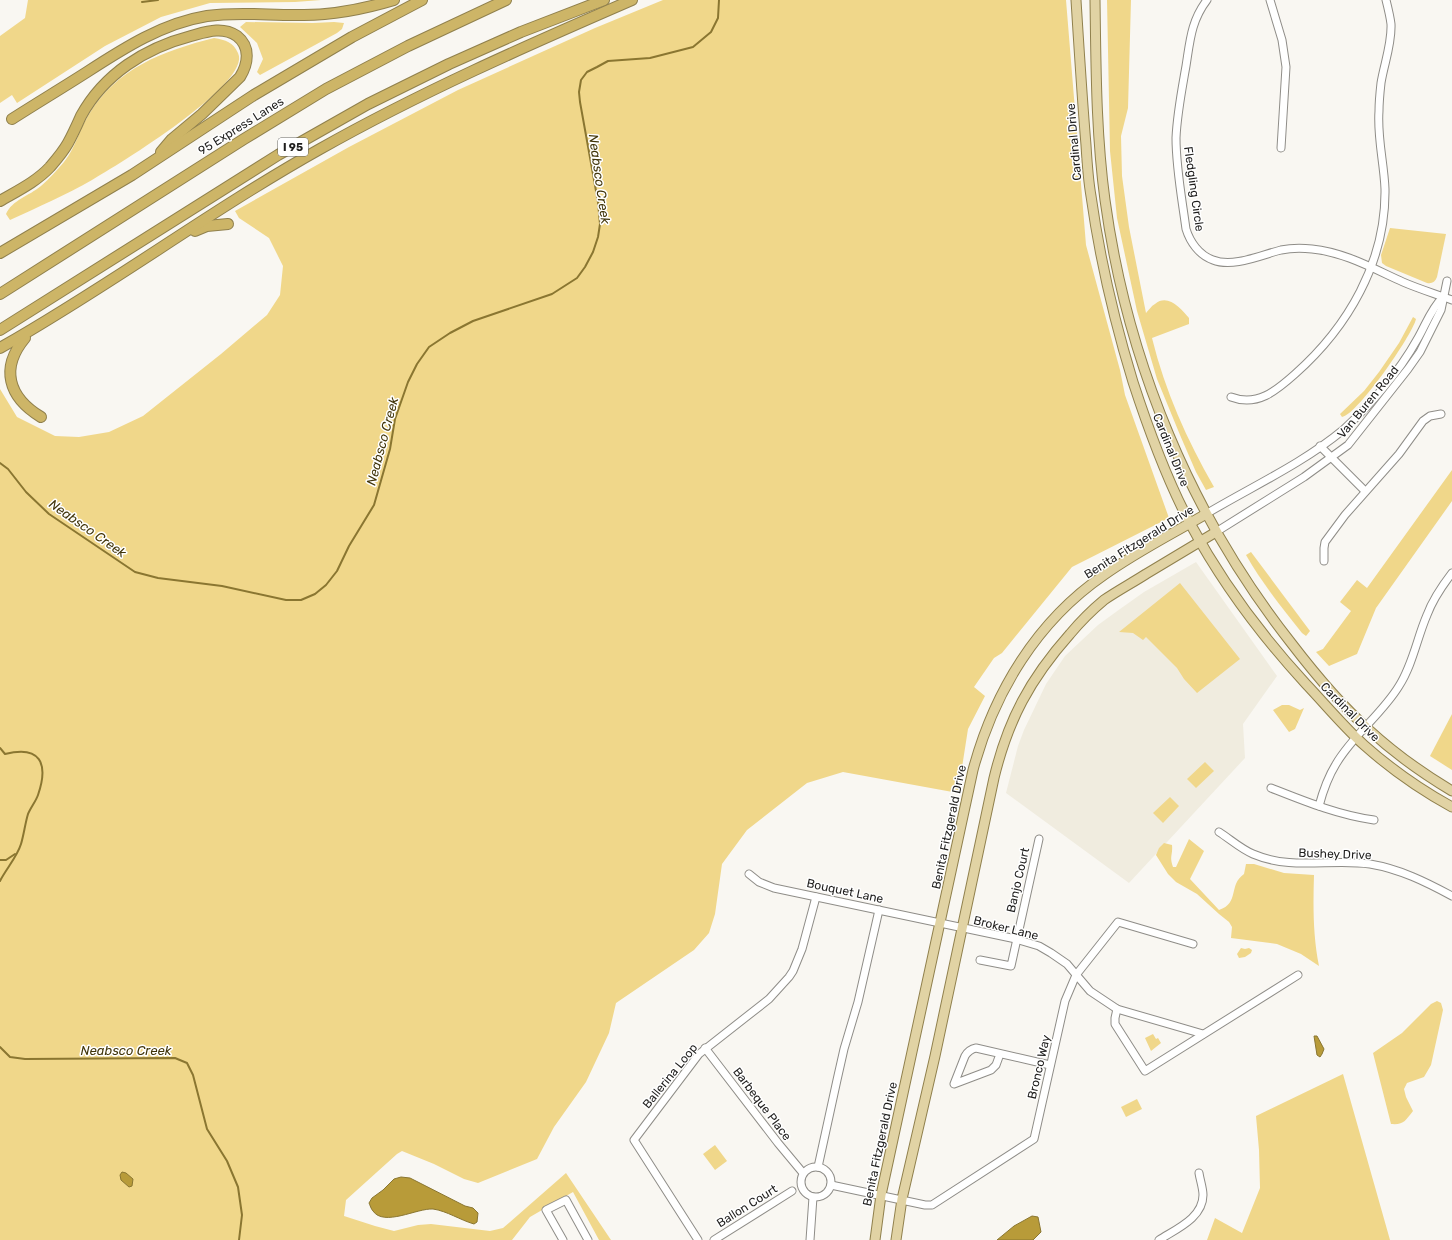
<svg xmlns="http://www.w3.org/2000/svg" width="1452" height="1240" font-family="Rubik,sans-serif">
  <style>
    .built { fill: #f0ecdf }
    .green { fill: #f0d78a }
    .water { fill: #b89b39; stroke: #8a7631 }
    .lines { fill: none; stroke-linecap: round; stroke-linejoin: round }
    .stream { stroke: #8a7631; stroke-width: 2 }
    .minor-casing { stroke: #8f8d88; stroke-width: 9 }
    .major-casing { stroke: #90804d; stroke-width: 11 }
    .highway-casing { stroke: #90804d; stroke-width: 12 }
    .minor { stroke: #fff; stroke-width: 7 }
    .major { stroke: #e1d3a4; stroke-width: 9 }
    .highway { stroke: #cdb567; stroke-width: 10 }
    .labels { text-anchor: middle; stroke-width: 3; stroke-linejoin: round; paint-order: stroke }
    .shield { fill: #fff; stroke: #626261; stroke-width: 1 }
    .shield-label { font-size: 11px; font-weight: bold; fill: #1f1e1d }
    .street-label { font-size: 12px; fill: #1f1e1d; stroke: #fff }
    .water-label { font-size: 13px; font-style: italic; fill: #41350a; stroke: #fff }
  </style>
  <rect width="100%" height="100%" fill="#f9f7f2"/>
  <polygon class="built" points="1196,562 1277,676 1243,724 1245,758 1129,883 1006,793 1018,746 1024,730 1046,684 1065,656 1098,625 1120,609 1144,592"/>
  <g class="green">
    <polygon points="28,0 321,0 295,2 210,3 161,17 105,46 17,103 12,95 0,103 0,36 25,18"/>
    <polygon points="663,0 1066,0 1086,245 1120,370 1125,395 1169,518 1072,567 1002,653 994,658 974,687 985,696 968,729 958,793 843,772 807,783 747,830 722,864 715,914 709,933 694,950 616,1003 609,1033 586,1082 554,1127 537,1159 478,1183 464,1179 434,1164 402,1151 397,1154 346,1200 344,1216 375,1226 394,1231 418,1225 431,1224 490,1231 503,1228 566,1173 611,1240 599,1240 573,1192 530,1217 512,1240 0,1240 0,389 17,417 55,436 79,437 109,432 143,416 221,354 267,315 280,295 283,266 269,238 239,218 235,211 349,147 458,90 595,28"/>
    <path d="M 1107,0 L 1131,0 L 1128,108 L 1121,136 L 1122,176 L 1129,227 L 1146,313 C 1149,310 1151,306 1155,304 C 1168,293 1181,309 1189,318 L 1189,324 L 1152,338 C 1165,391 1187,440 1214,487 L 1206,490 L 1196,472 L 1180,435 L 1157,379 L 1137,311 L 1117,218 L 1110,151 Z"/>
    <polygon points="246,22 313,23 334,22 344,23 342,29 337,33 260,75 257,72 263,59 257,43 240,27"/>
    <path d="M 214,38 C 226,40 233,42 238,53 C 253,83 116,166 92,180 C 66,195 38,207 10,220 L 6,214 C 12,200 29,196 41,186 C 49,179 57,170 64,162 C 75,149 79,130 88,116 C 116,68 163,51 214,38 Z"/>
    <path d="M 1390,228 L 1446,234 L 1437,277 C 1435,282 1432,284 1427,283 L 1386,266 L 1382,263 L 1381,255 Z"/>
    <path d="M 1413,317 L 1416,319 C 1412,336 1357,415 1342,417 L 1340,414 L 1364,391 L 1379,372 L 1399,343 Z"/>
    <polygon points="1452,470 1452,501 1376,608 1357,654 1329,666 1316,652 1323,649 1351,611 1340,602 1357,580 1367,588"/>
    <path d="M 1251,552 L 1310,631 L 1306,636 L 1302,633 C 1282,608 1262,583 1246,555 Z"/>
    <polygon points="1180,583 1240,659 1197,693 1184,679 1177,668 1146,637 1143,640 1133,633 1119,632"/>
    <polygon points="1282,705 1289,705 1300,710 1304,708 1295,729 1289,732 1273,710"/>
    <polygon points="1452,714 1452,770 1430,756"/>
    <polygon points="1205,762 1214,771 1196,788 1187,779"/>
    <polygon points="1170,797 1179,806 1163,823 1153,813"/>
    <path d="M 1189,839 L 1204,851 L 1190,879 L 1219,910 C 1240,903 1228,885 1244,874 L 1246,864 L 1254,864 L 1284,873 L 1314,875 C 1313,906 1313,936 1319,966 L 1301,954 L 1277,944 L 1231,938 L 1232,927 L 1229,922 L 1219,914 L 1197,894 L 1176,882 L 1168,874 L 1156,855 L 1159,848 L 1164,843 L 1172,845 C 1173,855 1169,856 1173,867 L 1176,867 Z"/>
    <polygon points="1241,948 1245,949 1249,948 1252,950 1251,953 1245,957 1239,958 1237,954"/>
    <path d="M 1437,1001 L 1441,1003 L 1443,1010 L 1431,1065 L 1424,1077 L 1407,1083 L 1404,1089 L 1406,1097 L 1413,1111 C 1405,1121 1404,1125 1391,1124 L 1373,1053 L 1402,1033 L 1431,1004 Z"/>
    <polygon points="1153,1034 1156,1039 1158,1038 1161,1043 1151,1051 1145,1038"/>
    <polygon points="1343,1074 1390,1240 1207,1240 1215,1218 1242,1233 1260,1188 1259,1150 1256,1116"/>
    <polygon points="1137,1099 1142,1109 1126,1117 1121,1107"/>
    <polygon points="715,1145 727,1161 715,1170 703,1154"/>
  </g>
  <g class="water">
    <polygon points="1314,1036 1317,1036 1324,1049 1322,1054 1320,1057 1317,1055"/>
    <polygon points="122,1172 126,1173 133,1179 132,1186 129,1187 121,1180 120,1175"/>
    <path d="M 401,1177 L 410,1178 L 465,1206 L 473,1208 L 478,1213 L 477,1222 L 474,1224 C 460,1220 447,1211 433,1209 C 417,1208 384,1227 373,1211 C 371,1209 370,1205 369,1203 L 372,1198 L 383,1190 L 394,1179 Z"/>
    <polygon points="1032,1216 1038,1217 1041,1232 1033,1240 997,1240 1014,1226"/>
  </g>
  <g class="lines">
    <g class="stream">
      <polyline points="142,2 158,0"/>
      <polyline points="0,463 8,469 26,492 49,514 135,572 158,578 222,586 286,600 301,600 315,594 326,585 337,571 349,546 374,505 390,449 395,419 408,382 417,364 429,347 450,333 473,321 552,294 577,278 585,267 593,252 598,237 600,224 598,202 580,102 579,92 581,80 587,72 597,67 608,61 650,58 693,47 711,32 718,18 719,0"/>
      <path d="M 0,748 L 5,754 C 40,745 49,763 38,795 C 36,801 31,807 28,814 C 25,824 24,834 21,844 C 17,857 6,869 0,881"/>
      <polyline points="0,860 6,860 15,854"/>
      <polyline points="0,1047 10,1057 25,1059 175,1058 187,1063 193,1075 207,1129 227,1161 238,1187 242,1215 239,1240"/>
    </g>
    <g class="minor-casing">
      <g id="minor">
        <path d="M 1207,0 C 1191,21 1190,41 1186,66 C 1182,89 1177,114 1176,138 C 1176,168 1182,199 1186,229 C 1190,242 1199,255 1213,260 C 1233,268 1261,255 1281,250 C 1291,248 1302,248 1312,249 C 1344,252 1374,269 1403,282 C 1419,289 1436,294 1452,300"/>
        <polyline points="1270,0 1282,40 1286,67 1281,148"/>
        <path d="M 1231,397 C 1257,407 1276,391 1295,374 C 1348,327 1386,262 1385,189 C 1384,163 1377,137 1379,111 C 1379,102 1380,92 1381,83 C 1384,64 1392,44 1391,24 C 1390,16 1388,8 1386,0"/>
        <polyline points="1320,446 1365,491"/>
        <path d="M 1206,514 C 1251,487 1302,464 1343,430 C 1357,417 1371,403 1383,388 C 1396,373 1408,356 1418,338 C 1426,324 1431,309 1443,297"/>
        <polyline points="1216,532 1304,477 1348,445 1408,369 1420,352 1441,310 1447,281"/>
        <polyline points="1324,561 1324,548 1325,542 1345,515 1399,454 1423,421 1430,416 1441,414"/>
        <path d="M 1271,788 C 1304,801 1338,815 1374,820"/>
        <path d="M 1319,806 C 1323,791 1328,777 1336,764 C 1353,735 1382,714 1399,686 C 1413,664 1417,638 1427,615 C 1433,599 1442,586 1452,573"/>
        <path d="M 1219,832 C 1230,839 1241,849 1253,854 C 1293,871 1330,858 1370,864 C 1400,869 1426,882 1452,896"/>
        <polyline points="749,874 759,882 774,888 1016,939 1039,946 1051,953 1067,964 1090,991 1117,1009 1203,1034"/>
        <polyline points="980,960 1011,966 1039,839"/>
        <polyline points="1117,1009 1115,1018 1115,1024 1145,1071 1298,975"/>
        <polyline points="705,1048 778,1143 803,1173"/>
        <path d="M 1000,1054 L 996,1065 L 991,1070 L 954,1084 L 965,1056 C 968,1051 971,1049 976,1048 L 1050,1065"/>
        <circle cx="816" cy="1182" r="15"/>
        <polyline points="818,1167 837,1080 844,1049 858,1002 879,910"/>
        <polyline points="831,1185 925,1205 932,1205 1034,1139 1065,1001 1076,975 1118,922 1193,944"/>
        <polyline points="563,1240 546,1210 566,1200 588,1240"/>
        <polyline points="698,1240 634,1140 699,1054 769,999 789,977 793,971 802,949 816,897"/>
        <polyline points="714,1240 792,1191"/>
        <polyline points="810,1240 813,1197"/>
        <path d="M 1159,1240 C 1176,1229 1203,1218 1203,1195 C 1203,1188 1200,1180 1199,1173"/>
      </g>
    </g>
    <g class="major-casing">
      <g id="major">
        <path d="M 1076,0 C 1079,48 1082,97 1086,145 C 1087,162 1088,179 1091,196 C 1100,260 1114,320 1133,382 C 1149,431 1167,481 1191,525 C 1222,583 1262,636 1306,684 C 1325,704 1343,726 1364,745 C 1391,769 1421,790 1452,807"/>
        <path d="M 1095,0 C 1096,67 1096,134 1105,200 C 1127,362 1191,516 1292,644 C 1315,674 1340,704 1368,729 C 1394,753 1422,773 1452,791"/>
        <path d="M 875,1240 L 881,1195 L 973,770 C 994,692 1037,621 1104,575 C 1136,552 1172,534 1206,514"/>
        <path d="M 896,1240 L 902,1199 L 935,1056 L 994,778 C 1008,720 1030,679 1070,634 C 1080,622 1092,610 1104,600 C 1117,591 1132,583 1146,574 C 1169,560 1193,546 1216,532"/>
      </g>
    </g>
    <g class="highway-casing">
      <g id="highway">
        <path d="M 12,119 C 37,103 62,88 87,72 C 124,48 163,23 207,16 C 240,11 272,16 304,15 C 335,15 364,9 394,0"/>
        <path d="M 0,201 C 17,191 36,182 50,167 C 56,160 63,152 68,143 C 73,134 77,125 81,116 C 104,74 145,48 191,36 C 206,32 222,26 237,36 C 251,47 248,64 240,77 L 202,114 L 172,139 L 161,152"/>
        <polyline points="195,231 207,226 228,224"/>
        <polyline points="0,253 132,175 254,95 352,37 422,0"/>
        <polyline points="0,294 244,139 326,89 408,46 506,0"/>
        <polyline points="0,330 278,155 368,104 449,64 521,32 604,0"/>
        <path d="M 25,338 C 0,368 8,397 41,417"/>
        <path d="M 0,348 C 110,286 211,210 320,149 C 421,92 526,46 632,0"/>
      </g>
    </g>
    <use href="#minor" class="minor"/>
    <use href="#major" class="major"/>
    <use href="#highway" class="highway"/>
  </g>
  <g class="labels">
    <rect class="shield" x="278" y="138" width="30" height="18" rx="3"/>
    <g class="shield-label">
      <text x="293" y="151">I 95</text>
    </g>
    <g class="street-label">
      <text transform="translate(241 126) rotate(-32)" y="4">95 Express Lanes</text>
      <text transform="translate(1074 142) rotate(-95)" y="4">Cardinal Drive</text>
      <text transform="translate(1194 189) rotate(82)" y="4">Fledgling Circle</text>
      <text transform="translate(1368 402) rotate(-51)" y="4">Van Buren Road</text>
      <text transform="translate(1171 450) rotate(68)" y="4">Cardinal Drive</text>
      <text transform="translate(1139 542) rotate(-32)" y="4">Benita Fitzgerald Drive</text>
      <text transform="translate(1350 712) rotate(45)" y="4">Cardinal Drive</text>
      <text transform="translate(949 827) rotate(-78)" y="4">Benita Fitzgerald Drive</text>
      <text transform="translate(1335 854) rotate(2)" y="4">Bushey Drive</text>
      <text transform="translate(1018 880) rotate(-77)" y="4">Banjo Court</text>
      <text transform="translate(845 891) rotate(12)" y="4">Bouquet Lane</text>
      <text transform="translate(1006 928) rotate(14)" y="4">Broker Lane</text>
      <text transform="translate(1039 1067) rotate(-77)" y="4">Bronco Way</text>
      <text transform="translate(670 1076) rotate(-51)" y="4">Ballerina Loop</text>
      <text transform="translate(762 1104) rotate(53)" y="4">Barbeque Place</text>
      <text transform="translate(880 1144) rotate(-78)" y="4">Benita Fitzgerald Drive</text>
      <text transform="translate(747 1206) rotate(-32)" y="4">Ballon Court</text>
    </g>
    <g class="water-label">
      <text transform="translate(600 179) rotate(82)" y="5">Neabsco Creek</text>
      <text transform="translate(382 441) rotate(-75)" y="5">Neabsco Creek</text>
      <text transform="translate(88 528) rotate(35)" y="5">Neabsco Creek</text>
      <text x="126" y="1055">Neabsco Creek</text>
    </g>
  </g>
</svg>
